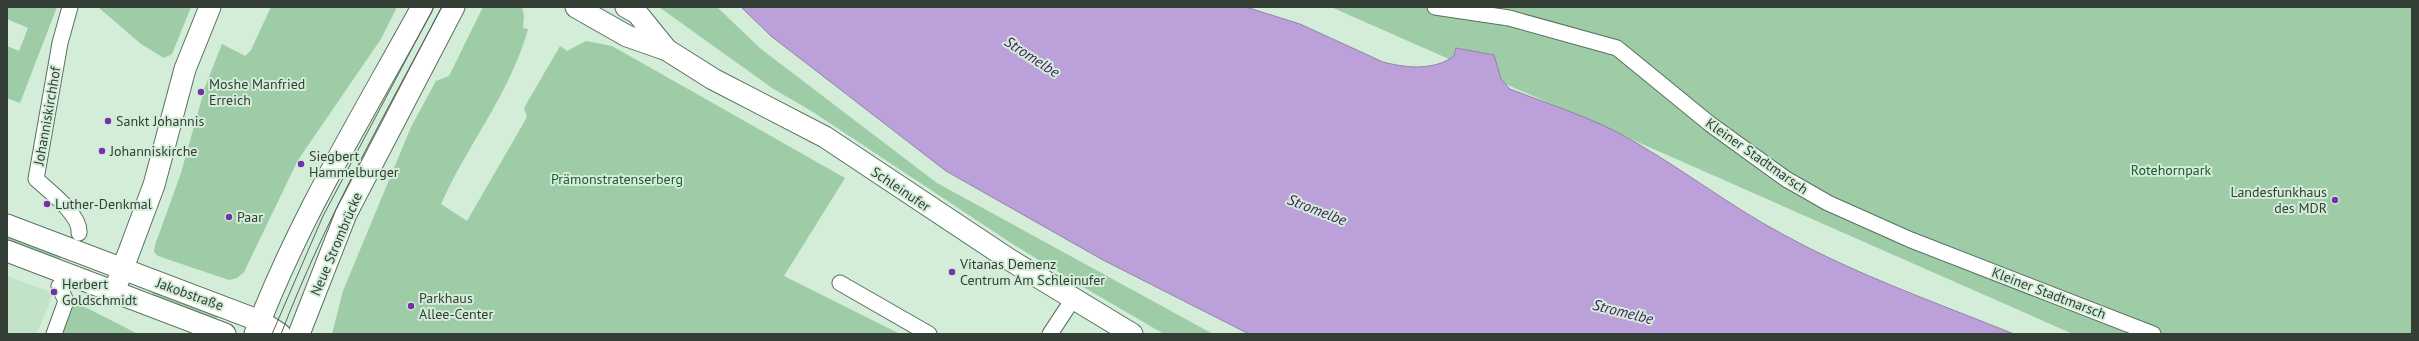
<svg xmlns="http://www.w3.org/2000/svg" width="2419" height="341" font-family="'PT Sans',sans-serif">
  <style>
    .built { fill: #c3e3c9 }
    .green { fill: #9dcca7 }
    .water { fill: #bca0da; stroke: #9383a8 }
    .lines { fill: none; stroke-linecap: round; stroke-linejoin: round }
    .street-casing { stroke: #5a715f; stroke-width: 17 }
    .secondary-casing { stroke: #5a715f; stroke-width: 23 }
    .street { stroke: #fff; stroke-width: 15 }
    .secondary { stroke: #fff; stroke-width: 21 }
    .tram { stroke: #566459; stroke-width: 1 }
    .poi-dot { fill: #7432a6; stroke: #d3edd8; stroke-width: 1.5 }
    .labels { text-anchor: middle; stroke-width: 4; stroke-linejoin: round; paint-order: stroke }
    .poi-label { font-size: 14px; fill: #333e35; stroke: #d3edd8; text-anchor: start }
    .street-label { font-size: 14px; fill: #333e35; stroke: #d3edd8 }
    .park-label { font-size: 14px; fill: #1c5b31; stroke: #d3edd8 }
    .water-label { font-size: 15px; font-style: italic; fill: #411b5f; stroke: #d3edd8 }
  </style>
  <rect width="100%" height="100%" fill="#d3edd8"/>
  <polygon class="built" points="7,276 53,293 37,334 7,334"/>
  <g class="green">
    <polygon points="7,7 57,7 20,103 7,98 7,46 19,51 28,28 7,19"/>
    <polygon points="98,7 191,7 172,54 164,58 141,44"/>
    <polygon points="271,7 397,7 381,39 298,160 244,272 237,278 229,280 158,256 154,252 155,245 181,173 205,87 222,44 245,56 251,50"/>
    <path d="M 483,7 L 522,7 L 524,16 L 523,28 L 528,29 C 511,92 467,145 441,204 L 467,221 L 527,117 L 524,108 L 560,46 L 567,51 L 586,41 L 612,46 L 845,178 L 784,276 L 900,334 L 332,334 L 343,291 L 411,127 L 436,81 L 449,76 Z"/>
    <polygon points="659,7 717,7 761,49 937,183 1213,334 1164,334 1078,284 1011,243 813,112 772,88"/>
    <polygon points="1331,7 2412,7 2412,334 2073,334"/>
    <polygon points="7,235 61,256 59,262 7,242"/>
    <polygon points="147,289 218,315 216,321 159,299"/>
    <polygon points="75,302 138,334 62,334"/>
  </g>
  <path class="water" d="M 741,7 L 1246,7 L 1300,24 L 1383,62 C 1406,68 1434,71 1454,56 L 1456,48 L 1494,55 L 1501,79 L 1510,89 C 1546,103 1583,115 1617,132 C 1675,163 1726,204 1784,235 C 1857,275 1937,303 2014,334 L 1249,334 L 1103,260 L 946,171 L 771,36 Z"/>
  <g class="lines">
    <g class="street-casing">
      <g id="street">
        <path d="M 70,7 L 60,43 L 36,179 C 49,191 81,215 79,233"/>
        <polyline points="1435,7 1509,18 1617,48 1710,124 1786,179 1828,203 1911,240 2153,334"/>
        <polyline points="840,283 929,334"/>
        <polyline points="54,334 66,301 59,286"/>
        <polyline points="1050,334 1073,299"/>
      </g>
    </g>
    <g class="secondary-casing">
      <g id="secondary">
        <polyline points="576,7 627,36 667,50 713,79 825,137 1010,260 1132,334"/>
        <polyline points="626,7 637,13 667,50"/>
        <polyline points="7,225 260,321 280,334"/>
        <polyline points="7,251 225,334"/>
        <polyline points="114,292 154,185 185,69 210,7"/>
        <path d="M 255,334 C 299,218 363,115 422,7"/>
        <polyline points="299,334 346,214 454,7"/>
      </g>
    </g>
    <use href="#street" class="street"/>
    <use href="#secondary" class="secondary"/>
    <g class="tram">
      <polyline points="272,334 323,216 434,7"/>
      <path d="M 281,334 C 325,220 385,114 442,7"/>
    </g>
  </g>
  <g class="poi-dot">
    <circle cx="201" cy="92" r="4"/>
    <circle cx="108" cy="121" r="4"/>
    <circle cx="102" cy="151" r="4"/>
    <circle cx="301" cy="164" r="4"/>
    <circle cx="2335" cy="200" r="4"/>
    <circle cx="47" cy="204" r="4"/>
    <circle cx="229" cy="217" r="4"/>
    <circle cx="952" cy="272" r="4"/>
    <circle cx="54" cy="292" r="4"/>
    <circle cx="411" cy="306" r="4"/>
  </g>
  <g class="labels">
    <g class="poi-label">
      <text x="209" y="89">Moshe Manfried<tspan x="209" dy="16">Erreich</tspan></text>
      <text x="116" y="126">Sankt Johannis</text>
      <text x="110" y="156">Johanniskirche</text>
      <text x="309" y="161">Siegbert<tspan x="309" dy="16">Hammelburger</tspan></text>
      <text x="2327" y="197" text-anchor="end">Landesfunkhaus<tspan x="2327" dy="16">des MDR</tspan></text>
      <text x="55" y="209">Luther-Denkmal</text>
      <text x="237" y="222">Paar</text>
      <text x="960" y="269">Vitanas Demenz<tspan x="960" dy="16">Centrum Am Schleinufer</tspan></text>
      <text x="62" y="289">Herbert<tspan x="62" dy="16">Goldschmidt</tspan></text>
      <text x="419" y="303">Parkhaus<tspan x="419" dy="16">Allee-Center</tspan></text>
    </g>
    <g class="street-label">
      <text transform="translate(47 116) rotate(-80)" y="5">Johanniskirchhof</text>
      <text transform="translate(1757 156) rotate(35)" y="5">Kleiner Stadtmarsch</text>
      <text transform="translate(901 189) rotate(34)" y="5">Schleinufer</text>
      <text transform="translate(336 244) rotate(-67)" y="5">Neue Strombrücke</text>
      <text transform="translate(2049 293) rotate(21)" y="5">Kleiner Stadtmarsch</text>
      <text transform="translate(190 294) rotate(20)" y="5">Jakobstraße</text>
    </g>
    <g class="park-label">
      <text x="2171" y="175">Rotehornpark</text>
      <text x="617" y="184">Prämonstratenserberg</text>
    </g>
    <g class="water-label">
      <text transform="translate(1032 57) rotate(33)" y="5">Stromelbe</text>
      <text transform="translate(1317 210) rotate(21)" y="5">Stromelbe</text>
      <text transform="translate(1623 312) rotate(14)" y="5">Stromelbe</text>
    </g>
  </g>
  <rect width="2419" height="341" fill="none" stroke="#333e35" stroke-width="16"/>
</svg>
